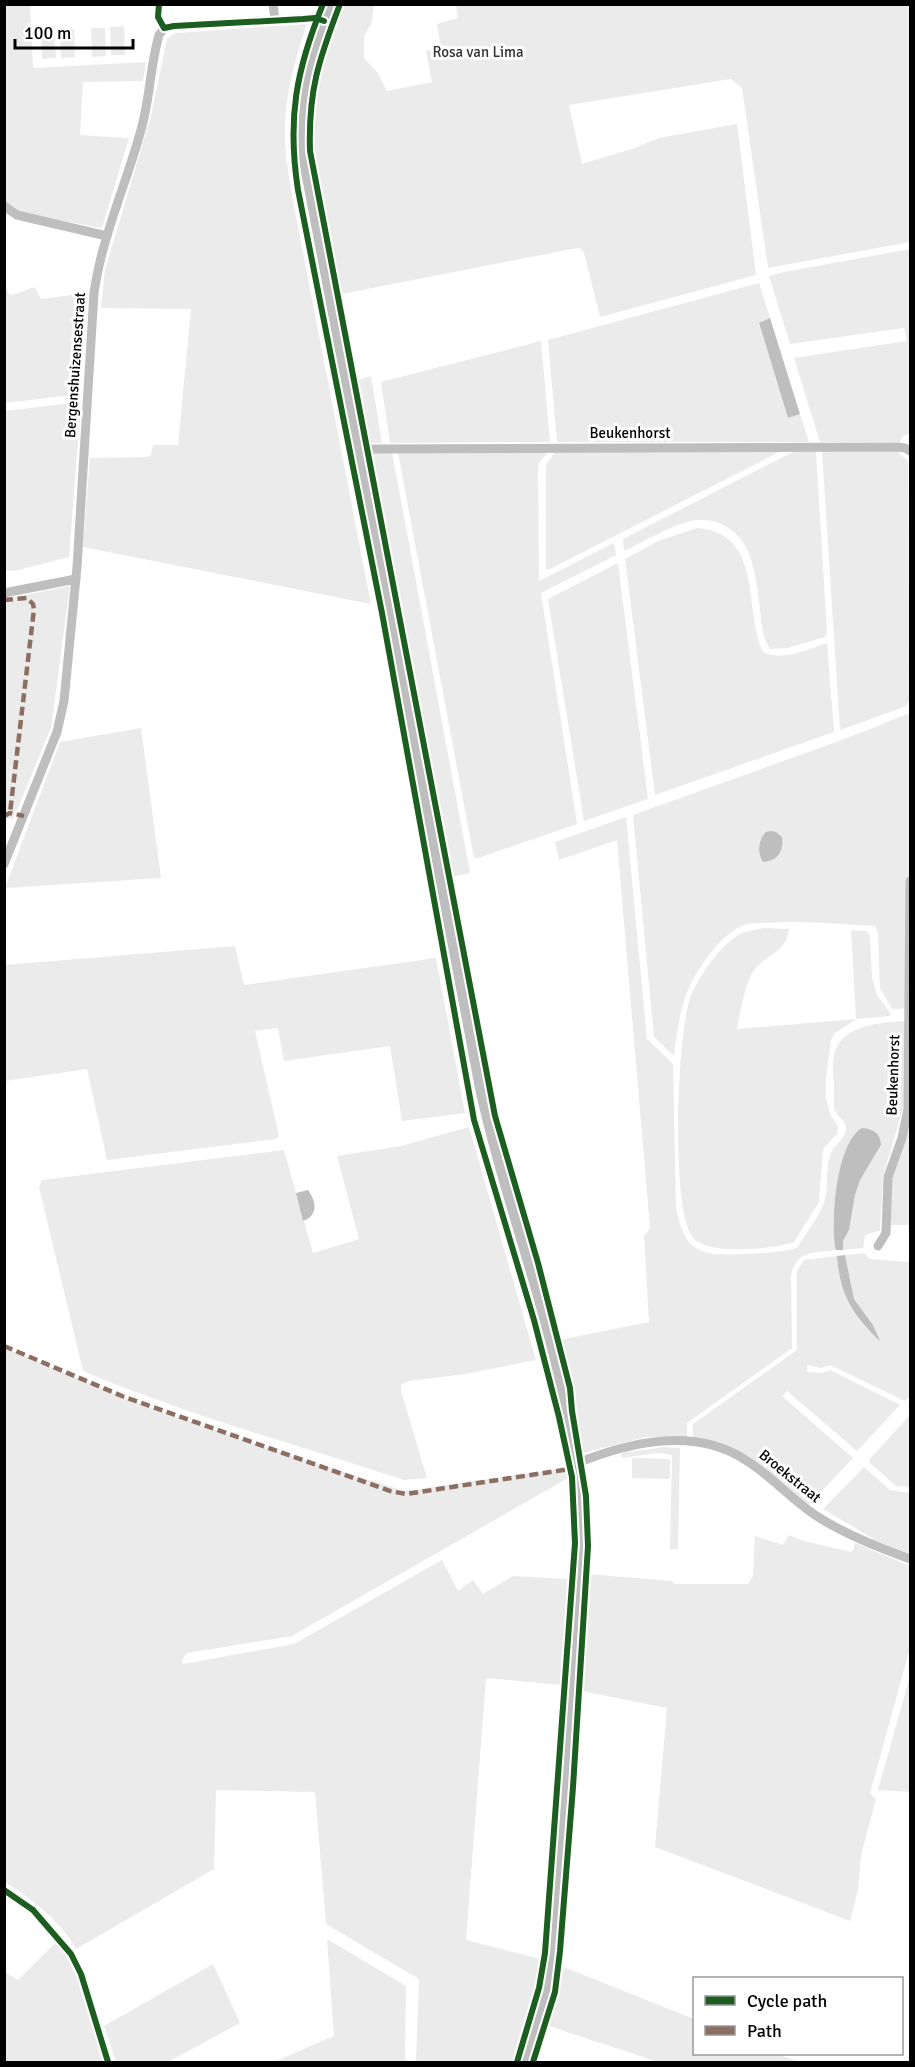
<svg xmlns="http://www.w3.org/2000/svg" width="915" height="2067" font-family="Signika,sans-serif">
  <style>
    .green { fill: #ebebeb }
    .water { fill: #bebebe }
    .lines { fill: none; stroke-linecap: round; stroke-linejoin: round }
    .minor { stroke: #bebebe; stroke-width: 9 }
    .tertiary { stroke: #bebebe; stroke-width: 10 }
    .quiet { stroke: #8d6e63; stroke-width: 4.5; stroke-dasharray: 9 4.5; stroke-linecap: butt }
    .cycleway-casing { stroke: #fff; stroke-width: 10 }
    .cycleway { stroke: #1b5e20; stroke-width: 6 }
    .labels { text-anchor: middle; stroke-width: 6; stroke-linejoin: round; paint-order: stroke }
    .park-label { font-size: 15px; fill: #323232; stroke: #fff }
    .street-label { font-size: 15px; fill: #000; stroke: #fff }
  </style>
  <rect width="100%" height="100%" fill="#fff"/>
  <g class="green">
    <polygon points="4,5 30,5 33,66 35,68 146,62 143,81 83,82 80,135 129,138 102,228 18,213 5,202"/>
    <polygon points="343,5 374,5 372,22 364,37 364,58 377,72 387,91 432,82 426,51 441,48 437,24 458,18 456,5 910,5 910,242 768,268 742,88 731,79 569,105 582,164 635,148 659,138 737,124 756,275 600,317 584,253 581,249 577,248 342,294 315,153 311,110 320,65"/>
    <path d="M 307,24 C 296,56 286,91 285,126 C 284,151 289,176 293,201 L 371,604 L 83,547 L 90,458 L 147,457 L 151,455 L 153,445 L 178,445 L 191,309 L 101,308 L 105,270 L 151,116 L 167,39 L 175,33 Z"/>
    <polygon points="124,26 125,55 111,55 110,27"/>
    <polygon points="91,28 105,28 106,56 92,57"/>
    <polygon points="60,29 74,29 75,57 61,58"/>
    <polygon points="41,30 54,30 56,58 42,59"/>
    <polygon points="910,249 910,433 902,437 900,442 820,442 794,358 907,341 904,328 790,344 769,276 784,272"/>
    <polygon points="5,283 9,294 12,295 35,287 41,299 87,293 81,394 5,403"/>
    <polygon points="759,283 770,318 759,324 788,418 800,414 809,442 557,442 548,340"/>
    <polygon points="541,341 550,442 390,443 381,382"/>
    <polygon points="371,376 382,443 370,443 358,380"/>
    <polygon points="81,402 69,557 14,571 5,570 5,411"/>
    <polygon points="640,451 781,451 550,569 546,569 546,465 555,452"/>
    <path d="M 816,451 L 827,633 L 825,637 L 788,648 L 770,649 C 761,636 761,615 759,600 C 757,587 755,572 751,559 C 743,532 716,513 687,522 C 665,529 645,541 624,551 L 623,539 L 793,452 Z"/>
    <polygon points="822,451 898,452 908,461 909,700 907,706 840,730"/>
    <polygon points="371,452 392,452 470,873 451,877"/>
    <polygon points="548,452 539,463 538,470 539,581 614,543 616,555 541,593 577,824 478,858 474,858 398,453"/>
    <path d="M 697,528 C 764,533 743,610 763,652 C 782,662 809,649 827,643 L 834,732 L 655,795 L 625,559 L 658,541 Z"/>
    <polygon points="618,563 648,799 584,821 548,599"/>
    <polygon points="70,586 51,728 17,810 15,810 14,819 5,818 5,599"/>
    <path d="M 907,714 L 910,715 L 908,1005 L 902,1009 L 892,1009 L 880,988 L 878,933 L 875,926 C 839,924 801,920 764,923 C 758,923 751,923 746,924 C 734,928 721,940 713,950 C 683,987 680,1010 674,1056 L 654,1037 L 633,815 L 850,737 Z"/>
    <polygon points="141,728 161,878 5,888 60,742"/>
    <path d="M 626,817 L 647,1039 L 673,1064 L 676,1208 C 679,1220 682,1237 693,1246 C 698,1250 707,1253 714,1254 C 732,1255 784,1254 798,1247 C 806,1231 821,1216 825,1199 C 829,1185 825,1166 831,1153 C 834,1145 845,1139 846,1130 C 847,1120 838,1119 835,1111 C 833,1104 834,1091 834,1083 C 833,1075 832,1064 834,1056 C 839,1025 882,1022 907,1021 L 906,1099 L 883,1176 L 880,1231 L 870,1233 L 865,1236 L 863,1248 L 843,1250 L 843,1241 L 849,1230 L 855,1195 L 860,1180 L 878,1151 L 836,1191 L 833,1223 L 836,1250 C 815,1253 796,1250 791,1275 L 792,1348 L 687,1423 L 687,1438 L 646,1437 L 583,1453 L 574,1419 L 571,1388 L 559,1340 L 649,1322 L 644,1236 L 650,1228 L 617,840 L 559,860 L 555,842 Z"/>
    <path d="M 763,928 L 789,929 C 786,954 766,954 754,970 C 745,983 740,1013 737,1029 L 856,1019 L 851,930 L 867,931 L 870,936 L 872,978 L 877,995 L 891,1014 L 890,1016 L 857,1019 L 835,1033 L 831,1040 L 826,1078 L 826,1099 L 831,1116 L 838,1126 L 837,1134 L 823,1149 L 819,1202 L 794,1242 C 773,1249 713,1255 695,1240 C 669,1218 677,1025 692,993 C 702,973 718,948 737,936 C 744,931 755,930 763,928 Z"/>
    <polygon points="235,946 244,985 436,958 465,1113 402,1121 390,1046 284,1061 278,1028 255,1031 279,1136 276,1139 107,1160 87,1069 5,1081 5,965"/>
    <polygon points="910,1126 910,1225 889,1225 893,1168"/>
    <path d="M 469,1127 L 536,1360 L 465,1374 L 409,1381 L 401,1385 L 401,1391 L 427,1478 L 404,1480 C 297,1445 187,1415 83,1371 L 39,1187 L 42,1180 L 284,1150 L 313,1253 L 359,1239 L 337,1156 L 401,1146 Z"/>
    <path d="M 864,1253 L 870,1259 L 910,1262 L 910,1396 L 905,1401 L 830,1365 L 821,1368 L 807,1365 L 807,1372 L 823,1373 L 830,1370 L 900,1405 L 857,1451 L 787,1391 L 782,1396 L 853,1458 L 808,1506 L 747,1458 L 693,1438 L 693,1424 L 797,1350 L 797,1271 L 804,1260 L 837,1256 C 840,1291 850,1317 879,1339 L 873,1325 L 854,1299 L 845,1255 Z"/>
    <path d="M 5,1348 L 147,1407 L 296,1457 L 405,1491 L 566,1468 L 568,1478 L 292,1636 L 187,1653 L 182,1660 L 183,1664 L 294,1644 L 442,1560 L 458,1591 L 473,1580 L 483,1594 L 513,1576 L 568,1579 L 561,1685 L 486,1678 L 466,1940 L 541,1959 L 539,1977 L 513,2062 L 416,2062 L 419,1979 L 326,1924 L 315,1792 L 216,1790 L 214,1869 L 76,1949 C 59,1919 32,1900 5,1882 Z"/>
    <polygon points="910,1415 910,1487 896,1486 870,1463 869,1460"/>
    <polygon points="664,1447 680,1448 678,1549 670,1549 672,1455 657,1453 622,1458 621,1453"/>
    <polygon points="632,1458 670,1459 670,1479 632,1478"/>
    <polygon points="864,1467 890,1490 910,1493 910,1554 877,1541 823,1509"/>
    <polygon points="789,1535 804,1541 851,1552 853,1551 855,1543 910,1566 910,1648 870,1793 876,1799 861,1855 858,1890 850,1921 655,1847 667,1708 582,1691 587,1574 672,1581 674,1584 748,1584 753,1576 755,1536 783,1545"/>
    <polygon points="910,1676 910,1792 878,1790"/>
    <polygon points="327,1939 406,1986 405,2059 408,2062 274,2062 334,2036"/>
    <path d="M 58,1940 C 85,1973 91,2022 103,2062 L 5,2062 L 5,1972 L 18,1980 Z"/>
    <polygon points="213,1964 240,2023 168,2062 116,2062 104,2026"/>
    <polygon points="564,1967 694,2019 694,2054 777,2054 799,2062 658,2062 549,2026"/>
  </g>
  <g class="water">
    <polygon points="770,318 800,414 788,418 759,323"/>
    <path d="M 771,831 L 776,832 L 782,837 C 784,851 778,861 763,862 C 757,853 758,840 766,832 Z"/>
    <path d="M 862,1128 C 874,1129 880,1133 881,1145 L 860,1180 L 855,1195 L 849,1230 L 843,1241 L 843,1250 L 836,1250 C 830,1223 836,1143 862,1128 Z"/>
    <path d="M 308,1190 C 316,1201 319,1215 303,1221 L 296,1193 Z"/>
    <path d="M 845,1255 L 854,1299 L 873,1325 L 880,1341 C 852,1315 840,1295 837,1256 Z"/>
  </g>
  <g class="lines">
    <g class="minor">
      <polyline points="159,4 158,17 164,28"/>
      <polyline points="273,4 275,20"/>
      <polyline points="4,206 17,215 107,236"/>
      <polyline points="359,447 372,449 898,447 905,448 910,451"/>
      <polyline points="4,593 76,579"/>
      <path d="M 4,864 L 57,732 L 64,701 L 77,567 L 94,293 C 102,236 126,185 141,130 C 150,99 150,66 159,35 L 164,28 L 174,26 L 315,18 L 325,22"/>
      <polyline points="878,1246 886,1233 888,1177 902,1138 908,1109 910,881"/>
      <path d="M 575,1464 C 629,1442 695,1426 747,1461 C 771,1476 791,1499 815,1515 C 844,1534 878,1547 910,1559"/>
      <polyline points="97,2024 108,2062"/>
    </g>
    <path class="tertiary" d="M 332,4 C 311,61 298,100 304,161 L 480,1088 C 491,1141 507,1191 522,1242 C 555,1350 587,1467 581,1581 L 553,1956 L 543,2006 L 526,2062"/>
    <g class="quiet">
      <polyline points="4,600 27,598 33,604 34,609 10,813"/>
      <polyline points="4,816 10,813 24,816"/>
      <polyline points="4,1346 122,1396 390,1491 406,1494 570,1469 574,1465"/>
    </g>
    <g class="cycleway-casing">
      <g id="cycleway">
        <polyline points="159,4 158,17 164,28 174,26 303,19 315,18 324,21"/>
        <path d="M 323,4 C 296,70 287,119 298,190 L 382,613 L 474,1120 L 534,1320 L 559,1417 L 572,1477 L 575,1543 L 545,1953 L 539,1988 L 517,2062"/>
        <path d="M 340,4 C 319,59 308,91 310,151 L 495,1116 L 538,1263 L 570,1388 L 572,1411 L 586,1496 L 588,1546 L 573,1787 L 560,1951 L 555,1992 L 533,2062"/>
        <polyline points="4,1890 33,1910 71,1954 81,1974 108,2062"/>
      </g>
    </g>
    <use href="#cycleway" class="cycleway"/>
  </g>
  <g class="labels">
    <g class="park-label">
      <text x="478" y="57">Rosa van Lima</text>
    </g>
    <g class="street-label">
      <text transform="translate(75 365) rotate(-86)" y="5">Bergenshuizensestraat</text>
      <text x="630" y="438">Beukenhorst</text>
      <text transform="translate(893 1075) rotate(-88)" y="5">Beukenhorst</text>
      <text transform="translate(790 1476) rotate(39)" y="5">Broekstraat</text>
    </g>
  </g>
  <rect width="915" height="2067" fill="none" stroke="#000000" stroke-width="12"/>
  <rect x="693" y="1977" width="210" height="78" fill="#ffffff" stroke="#999999" stroke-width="1.5"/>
  <rect x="705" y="1996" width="30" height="9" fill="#1b5e20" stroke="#999999" stroke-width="1.5"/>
  <text x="747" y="2007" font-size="18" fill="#000000">Cycle path</text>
  <rect x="705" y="2026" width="30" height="9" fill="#8d6e63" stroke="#999999" stroke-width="1.5"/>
  <text x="747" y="2037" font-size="18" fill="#000000">Path</text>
  <path d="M15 39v9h118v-9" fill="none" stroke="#000000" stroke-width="3"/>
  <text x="24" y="39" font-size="18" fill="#000000" stroke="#ffffff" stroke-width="4.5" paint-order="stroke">100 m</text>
</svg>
